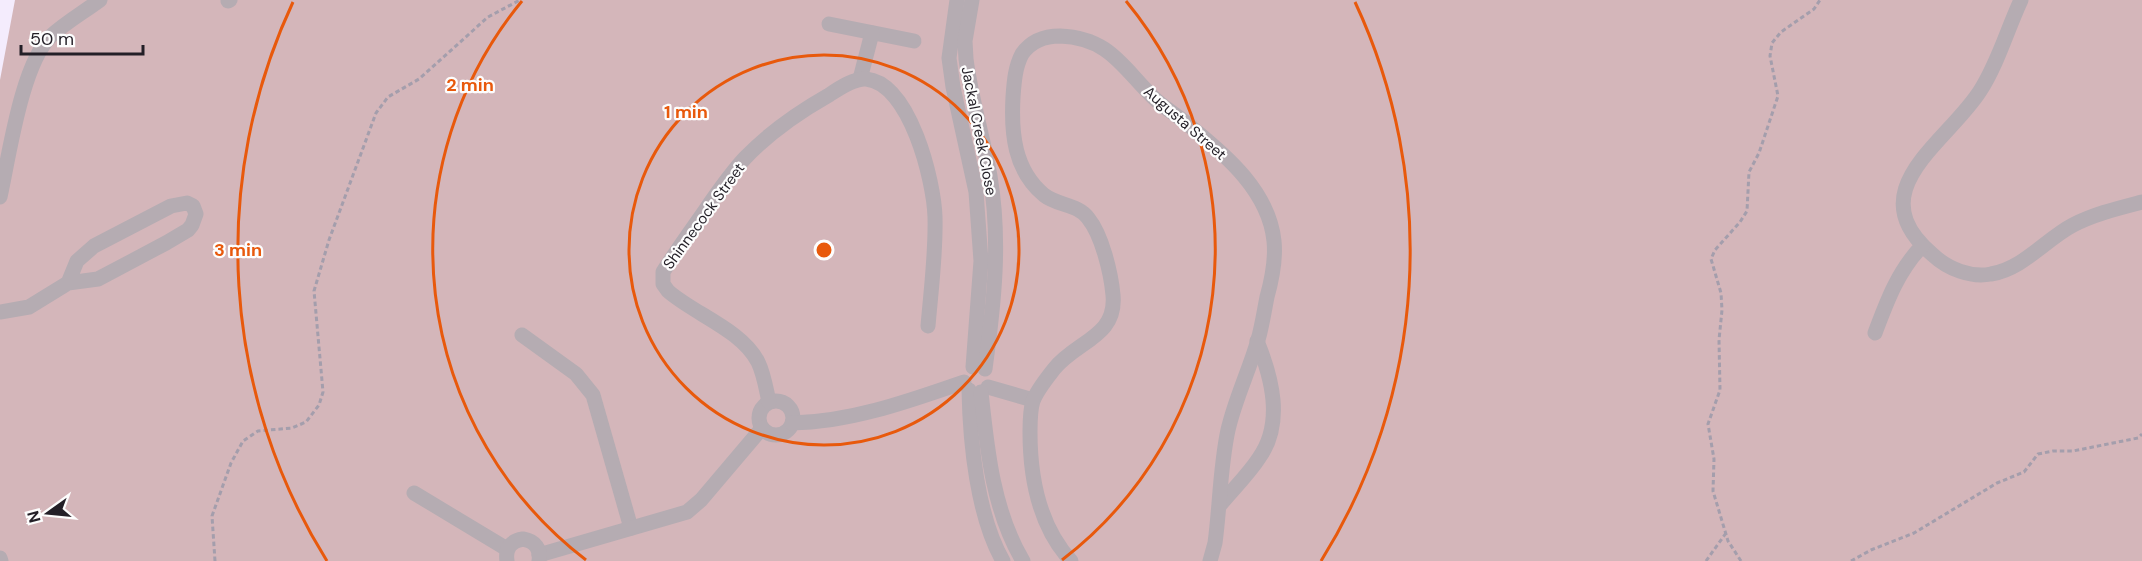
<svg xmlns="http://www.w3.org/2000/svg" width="2142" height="561" font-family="'DM Sans',sans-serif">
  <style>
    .green { fill: #d4b6ba }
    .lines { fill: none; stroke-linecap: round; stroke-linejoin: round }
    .path { stroke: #a49eac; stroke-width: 3; stroke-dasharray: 4.5 3; stroke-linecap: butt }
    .minor { stroke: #b5acb2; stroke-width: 15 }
    .ring { fill: none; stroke: #e8590c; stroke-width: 3 }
    .labels { text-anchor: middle; stroke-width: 4.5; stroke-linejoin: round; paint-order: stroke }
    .street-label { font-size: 15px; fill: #231f27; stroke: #fdfdfd }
    .centre { fill: #e8590c; stroke: #fdfdfd; stroke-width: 3 }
    .ring-label { font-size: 18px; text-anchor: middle; font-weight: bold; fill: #e8590c; stroke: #fdfdfd; stroke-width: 4.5; stroke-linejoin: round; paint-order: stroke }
  </style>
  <rect width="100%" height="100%" fill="#f4ecfd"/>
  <polygon class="green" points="15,0 2142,0 2142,561 0,561 0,80"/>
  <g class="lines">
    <g class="path">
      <polyline points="215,561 212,516 231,463 243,441 258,431 292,428 306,422 319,405 323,392 314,291 329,240 376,113 388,97 419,79 488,17 520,0"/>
      <polyline points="1706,561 1726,533"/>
      <polyline points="1741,561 1728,541 1713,491 1714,459 1708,424 1720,390 1719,340 1722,310 1721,293 1711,259 1715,250 1740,222 1747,211 1749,172 1759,153 1778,96 1770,56 1772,43 1781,32 1814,9 1820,0"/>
      <polyline points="1851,561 1871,550 1914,533 1997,483 2024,472 2038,454 2053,451 2073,451 2138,438 2142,434"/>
    </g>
    <g class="minor">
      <polyline points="957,0 949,58 953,87 976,192 981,261 973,367"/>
      <path d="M 972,0 L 965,41 L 966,59 C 971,98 983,137 990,176 C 1001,241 994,304 985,369"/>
      <path d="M 2021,0 C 2007,30 1998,63 1980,91 C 1946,144 1857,191 1933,255 C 1948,269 1971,278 1991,274 C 2023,269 2046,239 2073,225 C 2094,214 2119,208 2142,202"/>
      <polyline points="228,1 230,0"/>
      <polyline points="829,24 914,41"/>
      <polyline points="860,79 872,33"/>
      <path d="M 0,197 C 9,156 22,63 51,36 C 66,22 84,12 100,0"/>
      <polyline points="0,312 29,307 68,283 98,279 166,243 188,230 192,225 196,214 193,206 187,203 171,206 94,246 77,261 68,283"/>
      <path d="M 1875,333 C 1887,301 1898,271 1922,246"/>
      <polyline points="522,335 576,374 593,395 631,528"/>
      <polyline points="988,387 1033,400"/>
      <path d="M 969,390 C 970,442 977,516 1003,561"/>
      <path d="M 981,392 C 987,449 993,511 1023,561"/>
      <circle cx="776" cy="418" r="17"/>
      <path d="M 769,402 C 766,389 764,374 758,362 C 742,330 694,314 668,291 L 663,284 L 663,272 C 676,251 690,232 704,212 C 717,193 730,174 745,158 C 769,133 799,112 829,95 C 838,89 854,78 866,79 C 910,83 934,181 935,217 C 936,253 931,290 928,326"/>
      <path d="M 792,423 C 851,422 909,401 964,382"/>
      <polyline points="414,493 507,549"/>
      <path d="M 1220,505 C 1233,489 1248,475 1259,458 C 1284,423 1272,378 1257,341"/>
      <polyline points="539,555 687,512 701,500 762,428"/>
      <polyline points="0,558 1,561"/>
      <path d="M 507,561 C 505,548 511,541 523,539 C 535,541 541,549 539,561"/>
      <path d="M 1071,561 C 1039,526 1030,478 1030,432 C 1030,422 1030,410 1033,401 C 1037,390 1047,378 1054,369 C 1076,341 1117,337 1113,295 C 1111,273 1102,235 1088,218 C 1078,204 1058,206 1044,195 C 1014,170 1011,133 1013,97 C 1014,83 1015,67 1022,54 C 1031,41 1045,36 1060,36 C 1111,38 1123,69 1156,100 C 1167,110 1180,117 1191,127 C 1227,156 1269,192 1274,241 C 1276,260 1272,279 1267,297 C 1264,312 1262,326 1258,340 C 1249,371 1235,399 1228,430 C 1220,467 1220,506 1215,543 L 1210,561"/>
    </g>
  </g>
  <g class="ring">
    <circle cx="824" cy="250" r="195"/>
    <path d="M586 560A391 391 0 0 1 522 1M1126 1A391 391 0 0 1 1062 560"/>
    <path d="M327 561A586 586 0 0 1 293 2M1355 2A586 586 0 0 1 1321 561"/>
  </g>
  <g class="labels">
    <g class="street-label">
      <text transform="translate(1185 123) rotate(41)" y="5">Augusta Street</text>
      <text transform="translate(979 131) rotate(79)" y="5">Jackal Creek Close</text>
      <text transform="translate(704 216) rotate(-54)" y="5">Shinnecock Street</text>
    </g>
  </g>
  <circle cx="824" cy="250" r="9" class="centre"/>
  <g class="ring-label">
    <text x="470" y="91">2 min</text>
    <text x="686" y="118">1 min</text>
    <text x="238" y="256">3 min</text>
  </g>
  <g transform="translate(48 513) rotate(255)" stroke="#fdfdfd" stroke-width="4.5" paint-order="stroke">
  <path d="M0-4.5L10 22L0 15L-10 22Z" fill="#231f27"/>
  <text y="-9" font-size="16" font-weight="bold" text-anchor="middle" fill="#231f27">N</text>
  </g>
  <path d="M21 45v9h122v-9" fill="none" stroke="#231f27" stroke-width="3"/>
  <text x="30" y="45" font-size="18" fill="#231f27" stroke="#fdfdfd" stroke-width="4.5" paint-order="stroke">50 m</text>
</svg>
